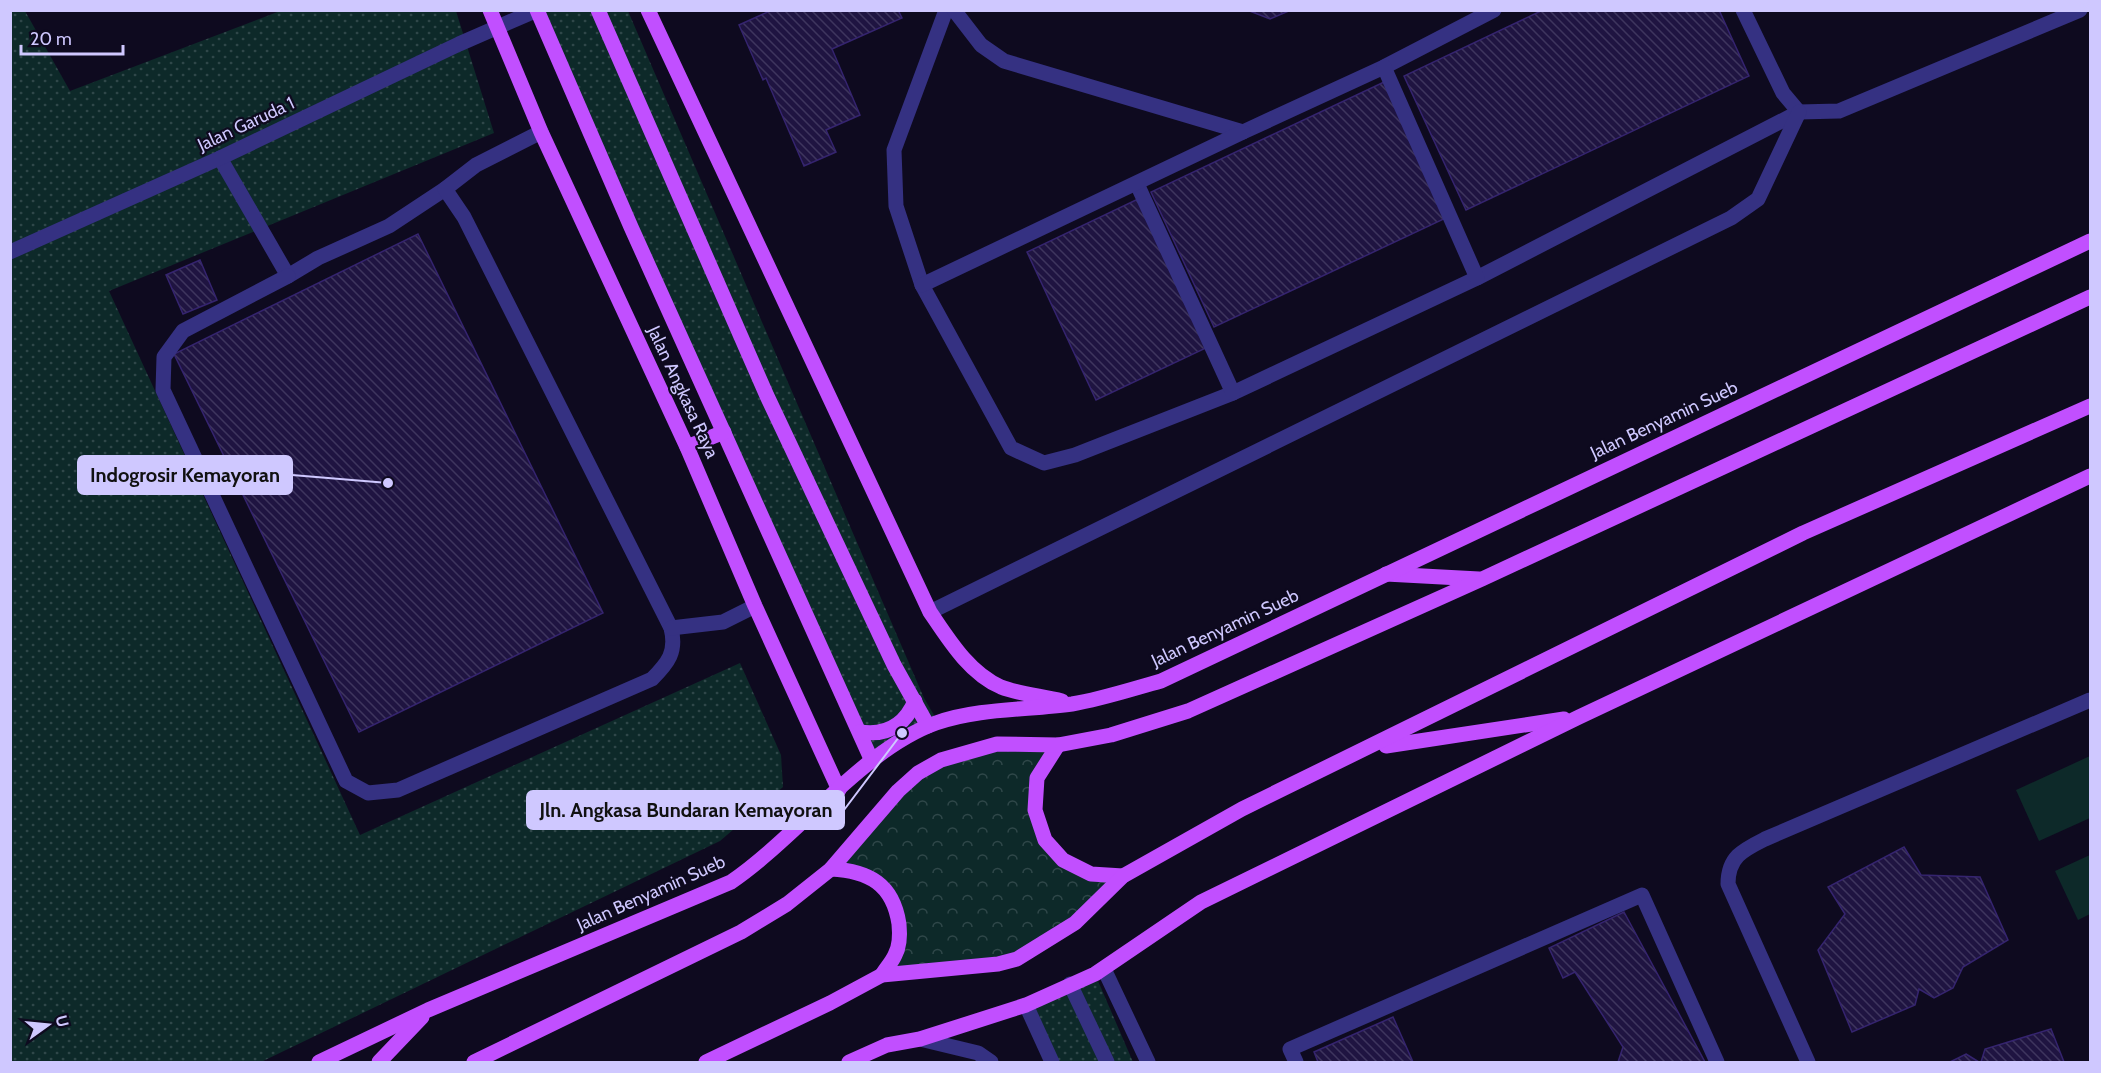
<svg xmlns="http://www.w3.org/2000/svg" width="2101" height="1073" font-family="Cabin,sans-serif">
  <style>
    .grass { fill: url(#grass-dots) }
    .park { fill: url(#park-crowns) }
    .pitch { fill: #0d2929 }
    .building { fill: url(#building-back-hatch); stroke: #35246f; stroke-width: 1.5 }
    .lines { fill: none; stroke-linecap: round; stroke-linejoin: round }
    .minor { stroke: #353182; stroke-width: 15 }
    .major { stroke: #c14fff; stroke-width: 15 }
    .labels { text-anchor: middle; stroke-width: 4.5; stroke-linejoin: round; paint-order: stroke }
    .street-label { font-size: 18px; fill: #cfc8ff; stroke: #0e0a1f }
    .leader { fill: none; stroke: #cfc8ff; stroke-width: 2 }
    .callout-dot { fill: #cfc8ff; stroke: #0e0a1f; stroke-width: 2 }
    .callout { fill: #cfc8ff; stroke: #cfc8ff; stroke-width: 2 }
    .callout-label { font-size: 20px; text-anchor: middle; font-weight: bold; fill: #111 }
  </style>
  <defs>
    <pattern id="grass-dots" width="8" height="8" patternUnits="userSpaceOnUse" patternTransform="scale(1.5)"><rect width="8" height="8" fill="#0d2929"/><path d="M2 2h.1M6 6h.1" fill="none" stroke="#2f4749" stroke-width="1.8" stroke-linecap="round"/></pattern>
    <pattern id="park-crowns" width="20" height="18" patternUnits="userSpaceOnUse" patternTransform="scale(1.5)"><rect width="20" height="18" fill="#0d2929"/><path d="M2 6a3 3 0 1 1 6 0M12 15a3 3 0 1 1 6 0" fill="none" stroke="#2f4749"/></pattern>
    <pattern id="building-back-hatch" width="6" height="6" patternUnits="userSpaceOnUse" patternTransform="scale(1.5)"><rect width="6" height="6" fill="#1f1441"/><path d="M-1 5l2 2M0 0l6 6M5-1l2 2" fill="none" stroke="#3e355e"/></pattern>
  </defs>
  <rect width="100%" height="100%" fill="#0e0a1f"/>
  <g class="grass">
    <polygon points="10,11 25,11 70,91 280,11 456,11 494,133 109,291 360,835 740,663 781,755 783,787 720,841 261,1062 11,1062"/>
    <polygon points="538,11 628,11 924,698 938,722 872,761"/>
    <polygon points="1095,974 1133,1062 1052,1062 1026,1005"/>
  </g>
  <polygon class="park" points="1058,745 1037,778 1035,810 1063,860 1123,876 1017,959 882,975 900,935 883,887 831,869 898,791 971,750"/>
  <g class="pitch">
    <polygon points="2090,756 2090,818 2039,841 2016,790"/>
    <polygon points="2090,855 2090,914 2078,920 2055,871"/>
  </g>
  <g class="building">
    <polygon points="772,10 898,10 902,18 832,49 860,115 826,130 836,152 804,166 766,78 763,80 739,25"/>
    <polygon points="1247,10 1291,10 1270,19"/>
    <polygon points="1543,10 1719,10 1749,76 1466,210 1404,76"/>
    <polygon points="1384,82 1448,217 1214,327 1151,192"/>
    <polygon points="1138,199 1208,347 1096,400 1027,252"/>
    <polygon points="418,234 603,613 359,732 174,354"/>
    <polygon points="200,260 217,300 183,314 166,275"/>
    <polygon points="1904,847 1921,875 1980,877 2008,940 1963,967 1953,988 1934,998 1919,989 1915,1005 1852,1032 1818,950 1845,914 1828,887"/>
    <polygon points="1624,912 1705,1062 1618,1062 1623,1047 1575,972 1563,978 1549,948"/>
    <polygon points="1393,1017 1413,1062 1318,1062 1314,1052"/>
    <polygon points="2051,1029 2064,1062 1981,1062 1985,1049"/>
    <polygon points="1966,1054 1979,1062 1950,1062"/>
  </g>
  <g class="lines">
    <g class="minor">
      <polyline points="946,10 894,150 896,206 922,285 1011,448 1044,463 1075,455 1233,393 1477,278 1799,112 1839,111 2080,10"/>
      <polyline points="954,10 981,45 1004,61 1243,132 1384,67 1494,10"/>
      <polyline points="1743,10 1783,93 1799,112"/>
      <polyline points="1384,67 1477,278"/>
      <polyline points="220,158 288,276 318,258 389,226 445,189"/>
      <polyline points="1137,184 1233,393"/>
      <polyline points="10,252 220,158 459,44 537,10"/>
      <path d="M 288,276 L 183,331 L 164,357 L 163,390 L 346,781 L 368,793 L 398,790 L 652,679 C 668,663 677,652 671,628 L 464,217 L 445,189 L 476,165 L 541,132"/>
      <polyline points="922,285 1243,132"/>
      <polyline points="930,612 1731,218 1758,199 1799,112"/>
      <polyline points="671,628 723,622 755,606"/>
      <polyline points="1104,969 1148,1062"/>
      <polyline points="1070,984 1107,1062"/>
      <polyline points="1026,1005 1052,1062"/>
      <polyline points="920,1039 978,1053 991,1062"/>
      <polyline points="1296,1062 1290,1049 1642,895 1717,1062"/>
      <path d="M 1808,1062 L 1728,884 C 1728,857 1743,850 1765,839 L 2090,700"/>
    </g>
    <g class="major">
      <polyline points="490,10 541,132 687,447 755,606 839,790"/>
      <polyline points="537,10 631,227 872,761"/>
      <polyline points="598,10 767,396 894,665 928,726"/>
      <path d="M 648,10 L 930,612 C 949,640 969,673 1001,687 C 1019,694 1042,696 1062,701"/>
      <polyline points="687,447 724,432"/>
      <polyline points="1386,574 1479,579"/>
      <path d="M 860,732 C 887,736 905,725 915,701"/>
      <polyline points="1058,745 1037,778 1035,810 1045,840 1063,860 1091,874 1123,876"/>
      <polyline points="1386,746 1564,719"/>
      <path d="M 831,869 C 869,871 893,884 899,924 C 900,934 900,946 895,955 C 892,962 886,968 882,975"/>
      <path d="M 319,1062 L 428,1010 L 731,882 C 797,837 863,749 936,723 C 977,708 1030,710 1072,704 C 1102,699 1132,689 1161,681 L 2090,241"/>
      <polyline points="379,1062 422,1017"/>
      <polyline points="474,1062 741,932 787,904 831,869 898,791 918,773 941,760 997,744 1058,745 1111,735 1188,711 1482,579 2090,297"/>
      <polyline points="706,1062 830,1003 882,975 998,964 1017,959 1075,923 1123,876 1242,809 1803,533 2090,406"/>
      <polyline points="849,1062 887,1045 920,1039 1026,1005 1095,974 1201,902 1579,717 2090,476"/>
    </g>
  </g>
  <g class="labels">
    <g class="street-label">
      <text transform="translate(246 124) rotate(-25)" y="6">Jalan Garuda 1</text>
      <text transform="translate(683 392) rotate(65)" y="6">Jalan Angkasa Raya</text>
      <text transform="translate(1664 420) rotate(-25)" y="6">Jalan Benyamin Sueb</text>
      <text transform="translate(1225 628) rotate(-25)" y="6">Jalan Benyamin Sueb</text>
      <text transform="translate(651 893) rotate(-24)" y="6">Jalan Benyamin Sueb</text>
    </g>
  </g>
  <path class="leader" d="M388 483L292 475M902 733L844 810"/>
  <g class="callout-dot">
    <circle cx="388" cy="483" r="6"/>
    <circle cx="902" cy="733" r="6"/>
  </g>
  <g class="callout">
    <rect x="78" y="456" width="214" height="38" rx="6"/>
    <rect x="527" y="791" width="317" height="38" rx="6"/>
  </g>
  <g class="callout-label">
    <text x="185" y="482">Indogrosir Kemayoran</text>
    <text x="686" y="817">Jln. Angkasa Bundaran Kemayoran</text>
  </g>
  <rect width="2101" height="1073" fill="none" stroke="#cfc8ff" stroke-width="24"/>
  <g transform="translate(48 1025) rotate(75)" stroke="#0e0a1f" stroke-width="4.5" paint-order="stroke">
  <path d="M0-4.5L10 22L0 15L-10 22Z" fill="#cfc8ff"/>
  <text y="-9" font-size="16" font-weight="bold" text-anchor="middle" fill="#cfc8ff">U</text>
  </g>
  <path d="M21 45v9h102v-9" fill="none" stroke="#cfc8ff" stroke-width="3"/>
  <text x="30" y="45" font-size="18" fill="#cfc8ff" stroke="#0e0a1f" stroke-width="4.5" paint-order="stroke">20 m</text>
</svg>
